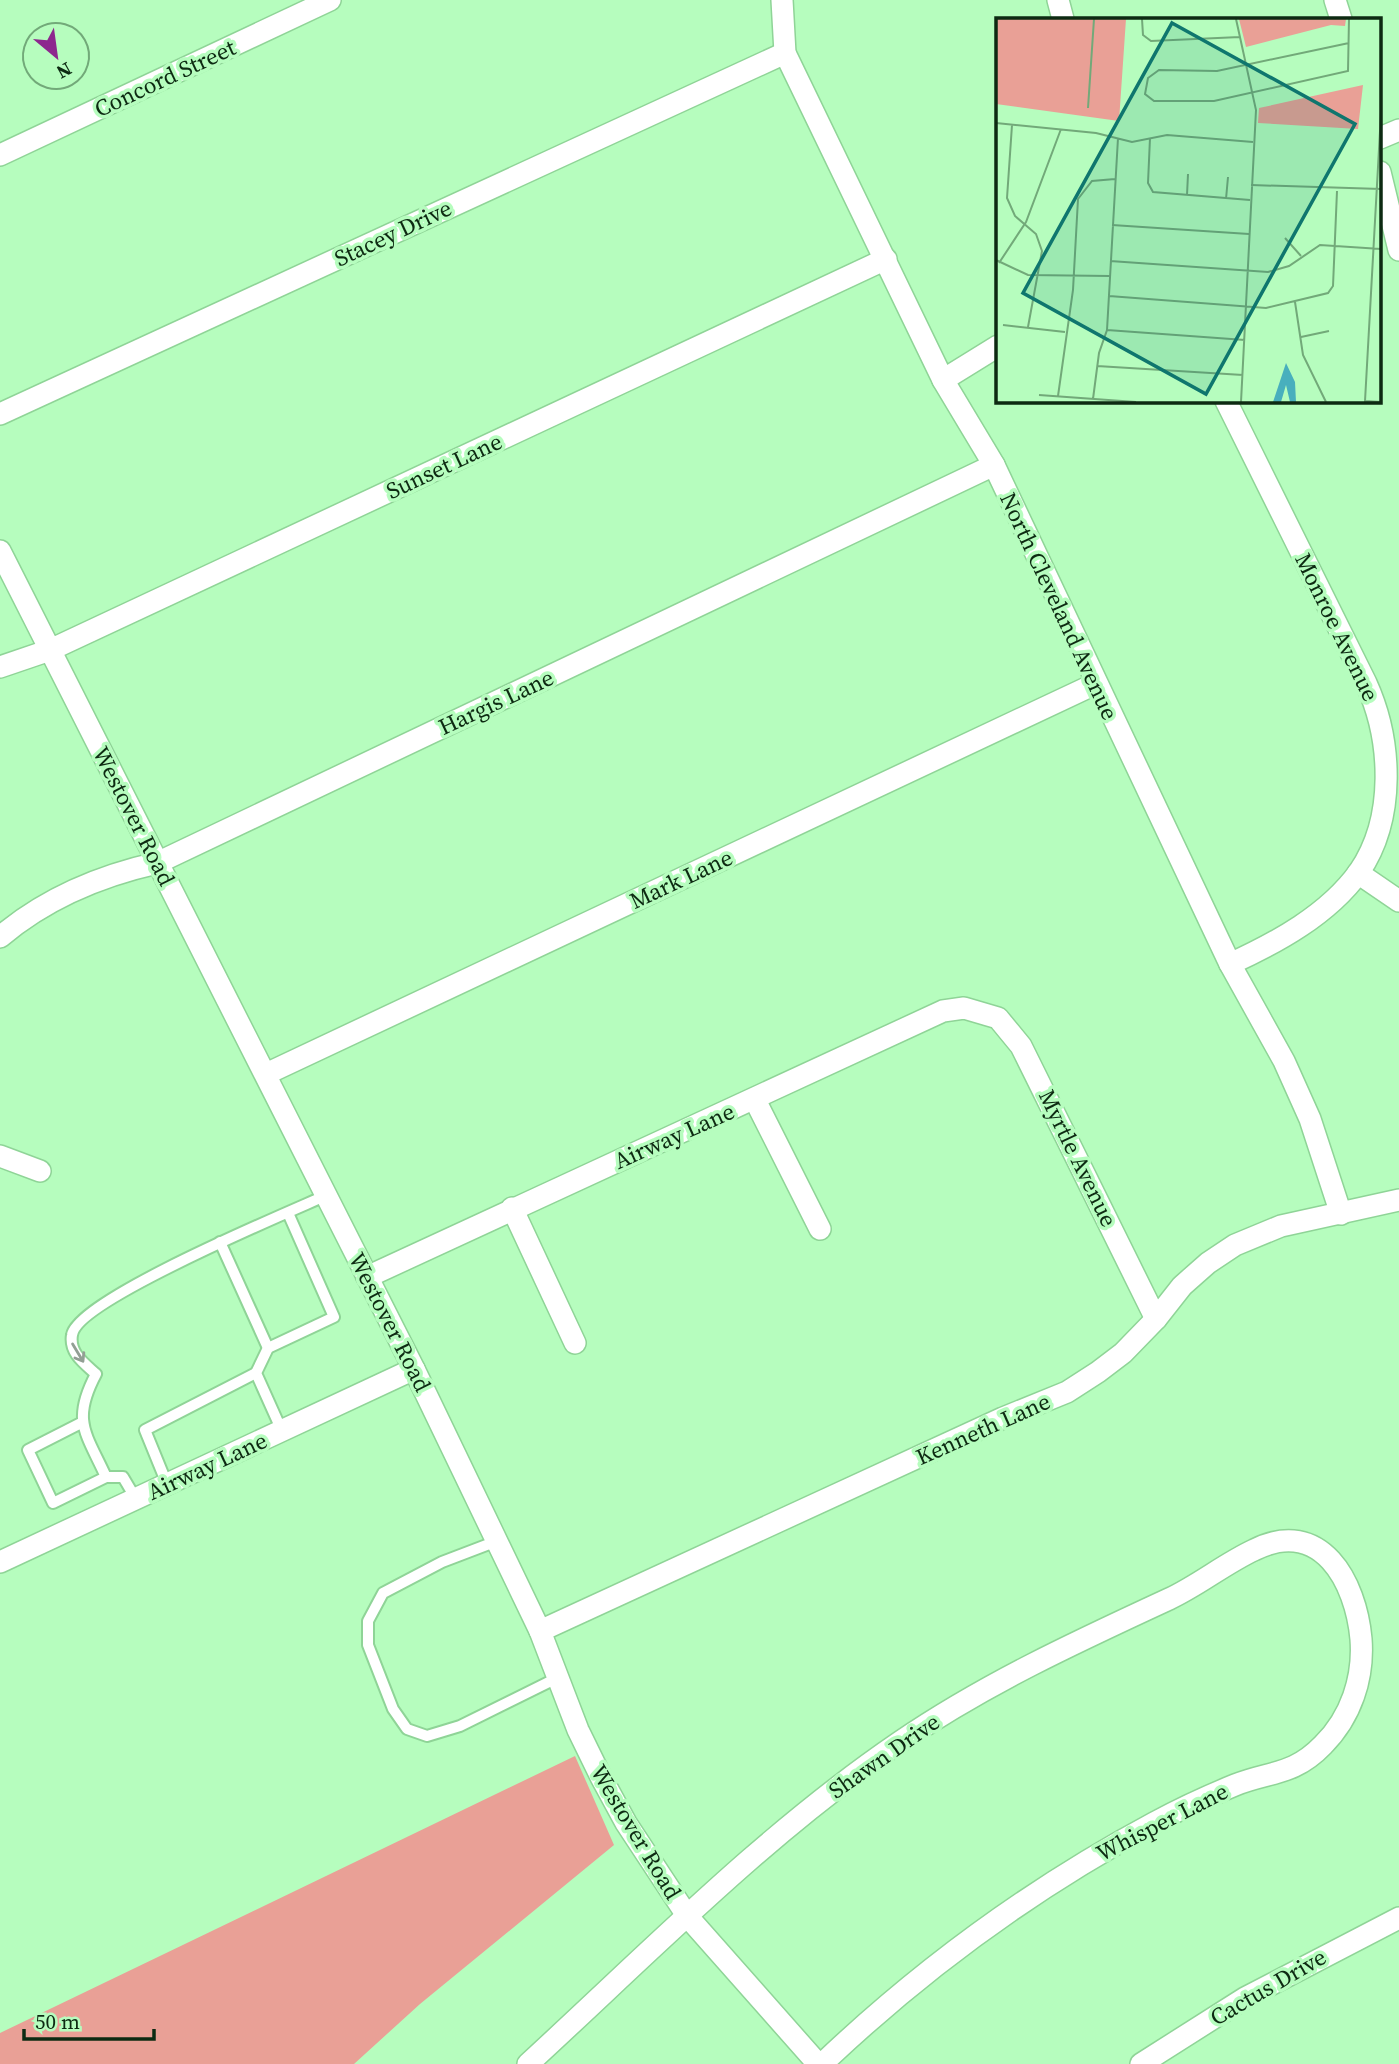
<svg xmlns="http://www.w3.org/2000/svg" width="1399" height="2064" font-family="'Source Serif 4',serif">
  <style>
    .green { fill: #e9a096 }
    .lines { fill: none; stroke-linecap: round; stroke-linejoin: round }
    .lane-casing { stroke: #8fd497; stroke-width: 14 }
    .street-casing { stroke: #8fd497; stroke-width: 24 }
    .lane { stroke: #fff; stroke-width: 10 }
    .street { stroke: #fff; stroke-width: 21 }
    .oneway { stroke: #929f94 }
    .labels { text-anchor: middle; stroke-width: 7; stroke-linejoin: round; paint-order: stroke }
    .street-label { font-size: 23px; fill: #0d2a12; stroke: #b6fdbe }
    .inset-road { fill: none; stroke: #72a979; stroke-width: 2 }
    .view { fill: #0f766e; fill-opacity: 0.15; stroke: #0f766e; stroke-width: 3.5 }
    .inset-edge { fill: none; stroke: #0d2a12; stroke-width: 3.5 }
  </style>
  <rect width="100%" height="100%" fill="#b6fdbe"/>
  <polygon class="green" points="575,1756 614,1845 420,2004 354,2064 0,2064 0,2033"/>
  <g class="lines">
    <g class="lane-casing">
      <g id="lane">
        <polyline points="220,1242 268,1348"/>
        <path d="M 81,1423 L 28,1450 L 53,1503 L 106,1477 C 86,1433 71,1421 96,1374 C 84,1363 69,1353 72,1335 C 77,1300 287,1213 327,1195"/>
        <polyline points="282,1431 256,1373 268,1348 334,1317 288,1213"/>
        <polyline points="106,1477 123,1477 136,1499"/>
        <polyline points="167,1484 145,1430 256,1373"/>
        <polyline points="497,1541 442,1562 383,1593 368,1621 368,1645 393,1709 407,1729 427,1736 460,1726 559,1677"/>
      </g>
    </g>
    <g class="street-casing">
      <g id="street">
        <polyline points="782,0 785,53 943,380 994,465 1230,964 1284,1061 1310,1119 1341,1214"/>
        <polyline points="1058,0 1063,19"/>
        <polyline points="1335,0 1341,19"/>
        <polyline points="1380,138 1399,130"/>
        <polyline points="0,155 330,0"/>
        <polyline points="1380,172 1399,250"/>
        <polyline points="943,380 998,346"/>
        <path d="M 1226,401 L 1366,683 C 1392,740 1396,818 1359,872 C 1328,915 1276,943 1230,964"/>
        <polyline points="0,414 785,53"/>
        <polyline points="0,551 414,1369 540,1631 578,1730 601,1777 626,1823 688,1917 818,2064"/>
        <polyline points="0,667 50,650 886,259"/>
        <polyline points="1358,873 1399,901"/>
        <path d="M 0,937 C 46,898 99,876 157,863 L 994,465"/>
        <polyline points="266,1074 1095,684"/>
        <polyline points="755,1100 820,1229"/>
        <polyline points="0,1156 40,1171"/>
        <polyline points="512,1208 575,1343"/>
        <polyline points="367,1277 943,1011 964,1008 998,1018 1021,1046 1156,1319"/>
        <polyline points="0,1562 414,1369"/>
        <polyline points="540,1631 1003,1418 1067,1392 1098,1372 1123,1353 1156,1319 1182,1286 1208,1263 1235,1245 1281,1226 1399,1200"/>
        <path d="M 528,2064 C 649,1953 765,1834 900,1742 C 985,1684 1076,1642 1169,1599 C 1199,1585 1224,1564 1254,1550 C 1321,1516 1356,1582 1361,1639 C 1364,1678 1351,1717 1323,1745 C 1293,1776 1270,1771 1235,1785 C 1208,1796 1180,1809 1154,1823 C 1031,1889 923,1968 822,2064"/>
        <polyline points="1141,2064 1245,1998 1399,1918"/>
      </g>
    </g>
    <use href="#lane" class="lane"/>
    <use href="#street" class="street"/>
  </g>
  <defs><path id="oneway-shaft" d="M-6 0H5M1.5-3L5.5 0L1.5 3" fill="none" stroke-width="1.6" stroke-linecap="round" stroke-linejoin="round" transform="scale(1.75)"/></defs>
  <use class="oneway" href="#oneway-shaft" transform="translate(78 1353) rotate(59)"/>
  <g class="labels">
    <g class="street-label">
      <text transform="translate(165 78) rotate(-25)" y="8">Concord Street</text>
      <text transform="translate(393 233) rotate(-25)" y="8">Stacey Drive</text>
      <text transform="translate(444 466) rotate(-25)" y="8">Sunset Lane</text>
      <text transform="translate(1059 606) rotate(65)" y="8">North Cleveland Avenue</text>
      <text transform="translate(1337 627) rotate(64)" y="8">Monroe Avenue</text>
      <text transform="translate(496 702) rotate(-25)" y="8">Hargis Lane</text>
      <text transform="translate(134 816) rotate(63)" y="8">Westover Road</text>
      <text transform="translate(681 879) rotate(-25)" y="8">Mark Lane</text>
      <text transform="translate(674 1136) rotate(-24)" y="8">Airway Lane</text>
      <text transform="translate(1078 1158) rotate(64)" y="8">Myrtle Avenue</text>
      <text transform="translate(390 1322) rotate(63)" y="8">Westover Road</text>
      <text transform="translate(983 1429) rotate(-24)" y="8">Kenneth Lane</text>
      <text transform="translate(207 1466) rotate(-25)" y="8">Airway Lane</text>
      <text transform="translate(884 1756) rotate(-35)" y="8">Shawn Drive</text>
      <text transform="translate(1162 1822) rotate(-27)" y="8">Whisper Lane</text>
      <text transform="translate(636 1832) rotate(59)" y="8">Westover Road</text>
      <text transform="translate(1268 1987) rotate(-30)" y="8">Cactus Drive</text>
    </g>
  </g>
  <g transform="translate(996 18)">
    <rect width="385" height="385" fill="#b6fdbe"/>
    <path d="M 0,1 L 130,1 L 123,103 L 0,86 ZM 243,1 L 350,1 L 349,8 L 335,7 L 250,29 ZM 367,67 L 362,111 L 262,105 L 263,90 Z" fill="#e9a096"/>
    <path d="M 290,345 L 299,364 L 300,384 L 294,384 L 290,367 L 285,384 L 277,384 Z" fill="#48afbd"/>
    <path class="inset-road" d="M 146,1 L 147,17 L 155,23 L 244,19M 240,1 L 260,92 L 245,384M 353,25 L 221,53 L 163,52 L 152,60 L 149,76 L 158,83 L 218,83 L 352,53 L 353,1M 92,90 L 98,1M 385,95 L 369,383 L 385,384M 0,105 L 100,115 L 136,124 L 171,117 L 257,124M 16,107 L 11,180 L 19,198 L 40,216 L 46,233 L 32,309M 154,120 L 152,165 L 157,174 L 254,182M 255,167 L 385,171M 191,177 L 192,156M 230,181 L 232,159M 116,207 L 253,216M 289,220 L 305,238M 0,242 L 32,257 L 114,258M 114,243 L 272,254 L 293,248 L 324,227 L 385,231M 3,245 L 30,204 L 65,111M 113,278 L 270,290 L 332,275 L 337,268 L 341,173M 299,284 L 307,337 L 330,384M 7,307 L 69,314M 111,312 L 249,322M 305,319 L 333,313M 101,348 L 247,357M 43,377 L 140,384M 62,378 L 77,272 L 82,181 L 96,163 L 119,161M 97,381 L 103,335 L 111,312 L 122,120"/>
    <path class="view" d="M 176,5 L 359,106 L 210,376 L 27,275 Z"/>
    <rect width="385" height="385" class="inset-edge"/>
  </g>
  <g transform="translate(56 56) rotate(151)"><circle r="33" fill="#b6fdbe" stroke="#72a979" stroke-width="2"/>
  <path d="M0-5L12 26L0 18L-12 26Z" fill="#8d278e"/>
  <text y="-10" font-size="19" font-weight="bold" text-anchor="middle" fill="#0d2a12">N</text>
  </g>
  <path d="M24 2029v10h130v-10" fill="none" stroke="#0d2a12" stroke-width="3.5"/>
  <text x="35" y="2029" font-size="21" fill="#0d2a12" stroke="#b6fdbe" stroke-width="5" paint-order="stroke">50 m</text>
</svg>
